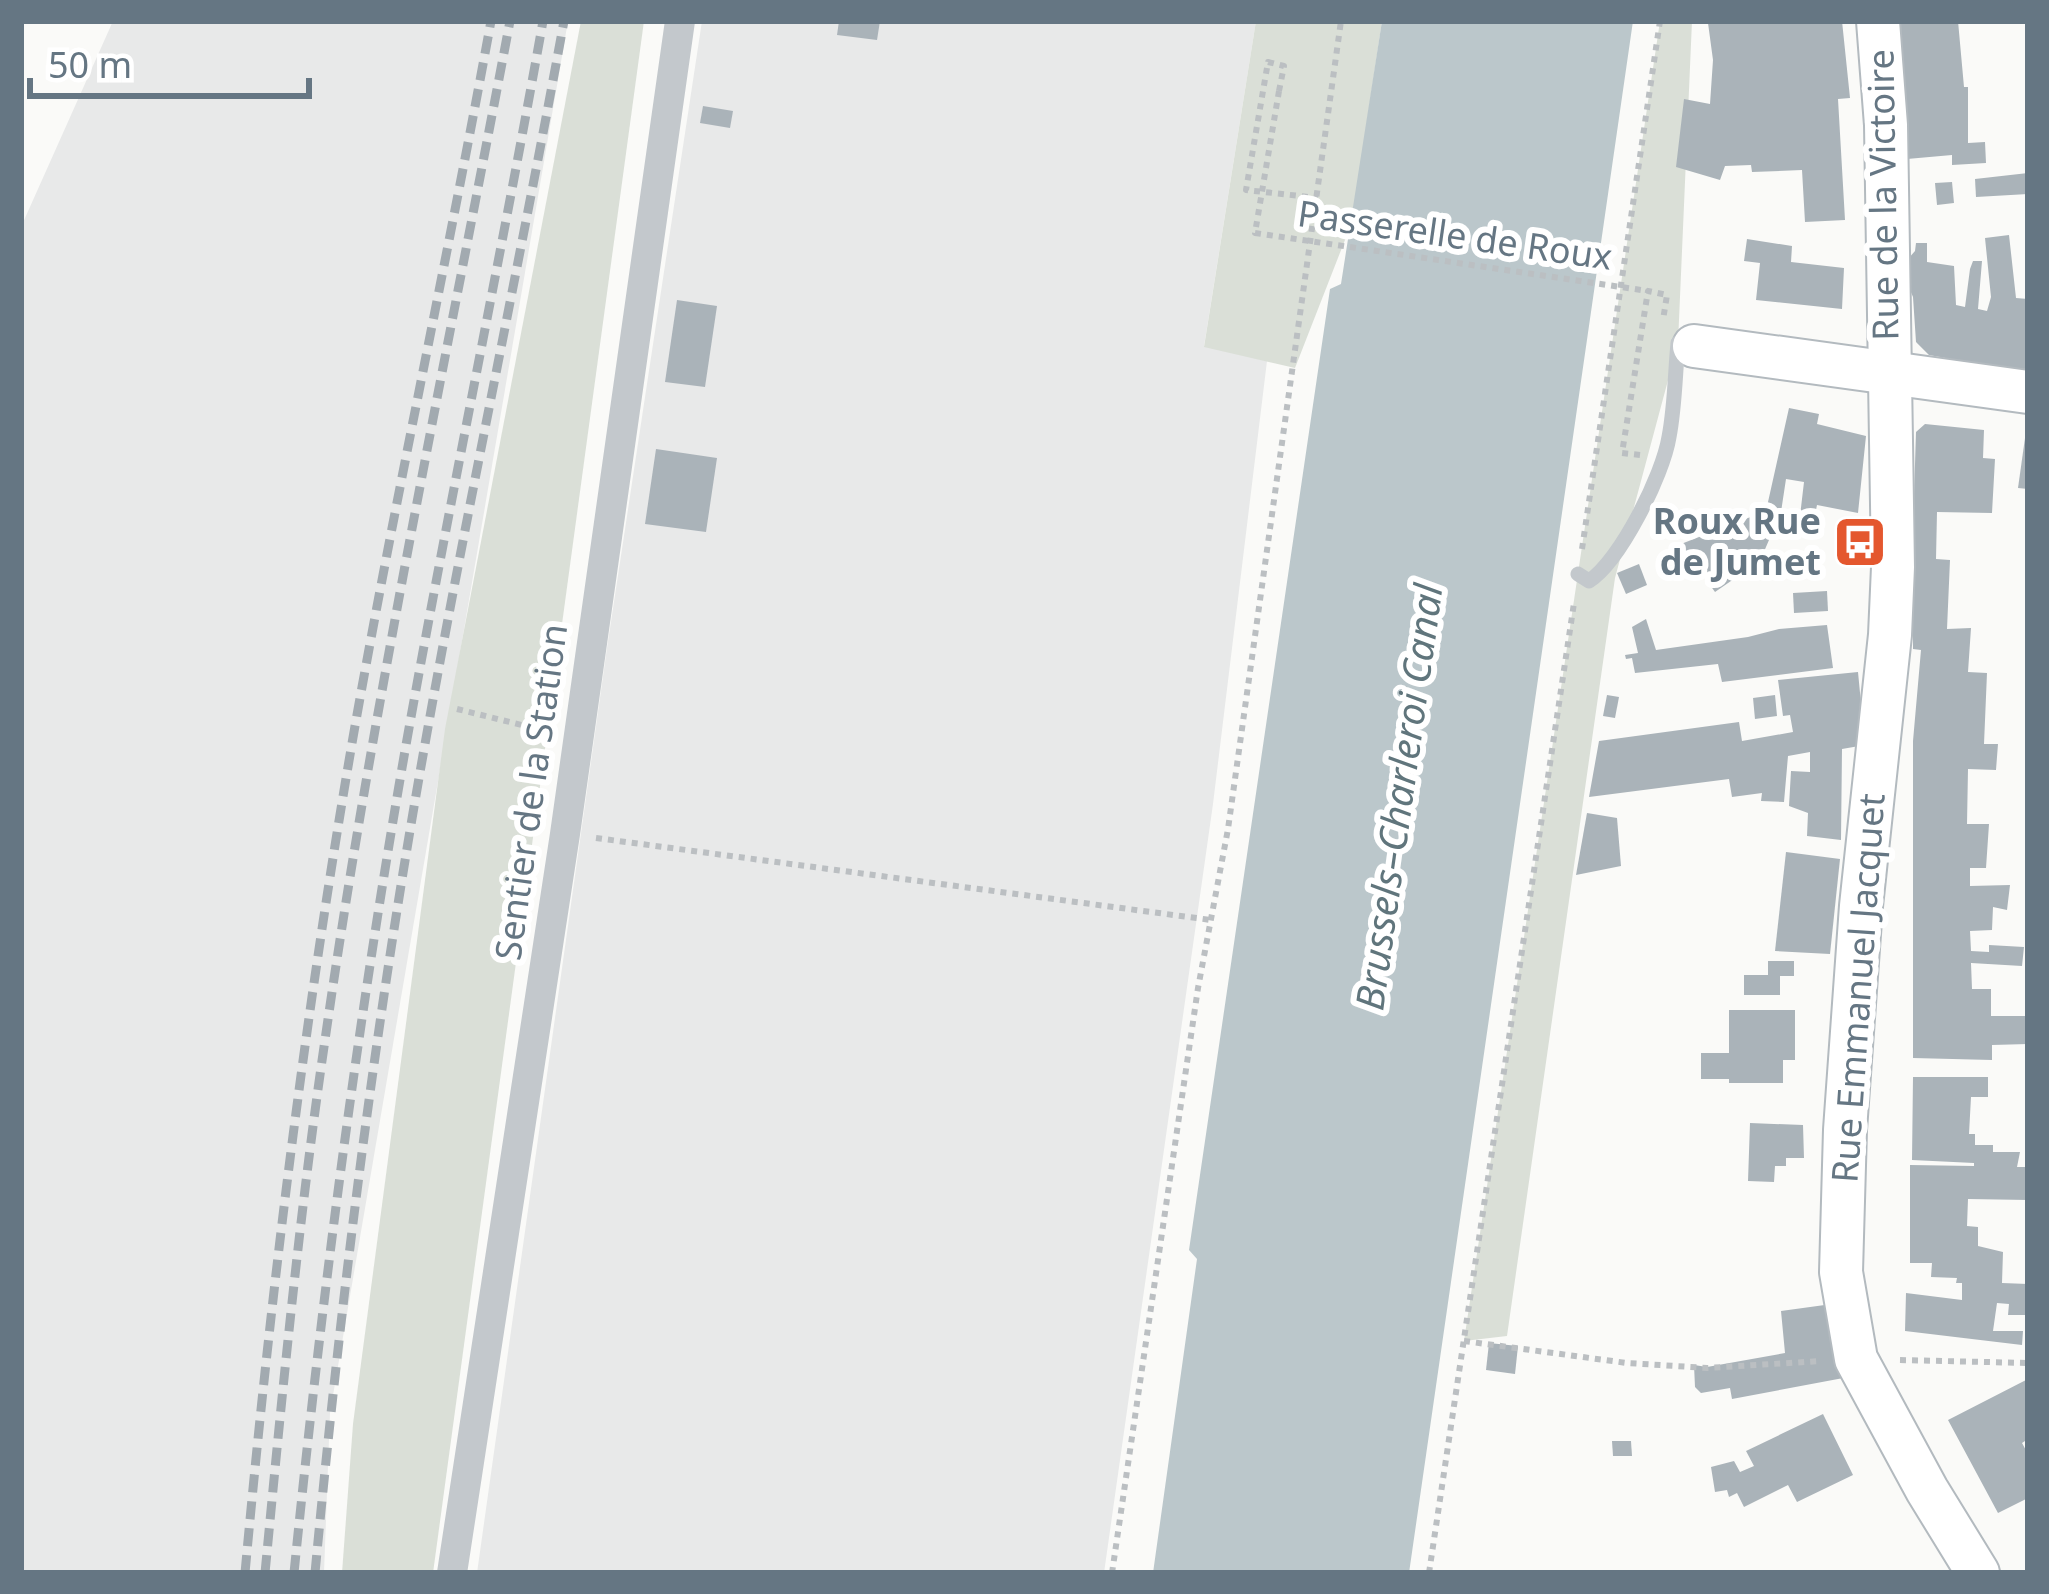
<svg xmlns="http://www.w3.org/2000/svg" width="2049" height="1594" font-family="'Noto Sans',sans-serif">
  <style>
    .built { fill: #e8e9e9 }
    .green { fill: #dadfd7 }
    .water { fill: #bbc7cb }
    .building { fill: #aab3b9 }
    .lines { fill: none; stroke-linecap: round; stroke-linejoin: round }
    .secondary-casing { stroke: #b3babf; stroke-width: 46 }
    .path { stroke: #bbbfc2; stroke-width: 6; stroke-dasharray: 6 6; stroke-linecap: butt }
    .lane { stroke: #c3c8cc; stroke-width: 15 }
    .street { stroke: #c3c8cc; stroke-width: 30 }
    .secondary { stroke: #fff; stroke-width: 42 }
    .rail { stroke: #a2aab0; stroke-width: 9; stroke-dasharray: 18 9; stroke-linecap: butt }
    .path-bridge { stroke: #bbbfc2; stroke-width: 6; stroke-dasharray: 6 6; stroke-linecap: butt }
    .labels { text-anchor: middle; stroke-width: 12; stroke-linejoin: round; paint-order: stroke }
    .street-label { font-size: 36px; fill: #657683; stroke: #fff }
    .poi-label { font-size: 36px; font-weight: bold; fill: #657683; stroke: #fff; text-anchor: end }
    .water-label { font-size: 39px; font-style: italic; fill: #60757c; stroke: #fff }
  </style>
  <rect width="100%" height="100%" fill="#fafaf8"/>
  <g class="built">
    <polygon points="113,21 568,21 330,1413 324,1573 21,1573 21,227"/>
    <polygon points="702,21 1256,21 1204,346 1267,361 1213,804 1104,1573 477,1573 607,648"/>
  </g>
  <g class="green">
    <polygon points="581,21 644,21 433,1573 342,1573 353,1424 445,729"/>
    <polygon points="1256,21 1382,21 1352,222 1295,368 1204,347"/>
    <polygon points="1660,21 1692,21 1678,343 1615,578 1507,1336 1464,1341"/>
  </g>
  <polygon class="water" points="1382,21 1633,21 1409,1573 1153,1573 1197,1259 1189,1250 1330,289 1341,284"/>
  <g class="building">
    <polygon points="839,21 880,21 877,40 837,35"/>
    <polygon points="1725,21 1842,21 1850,98 1838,99 1845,220 1805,222 1802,170 1752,172 1751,165 1725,166 1720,180 1676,167 1684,99 1710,104 1713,60 1708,23"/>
    <polygon points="1898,21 1958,21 1964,87 1968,87 1968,143 1985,142 1986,163 1952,165 1952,155 1907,159"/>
    <polygon points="703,106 733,111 730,128 700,123"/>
    <polygon points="2028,173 2028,194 1976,197 1975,179"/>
    <polygon points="1952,182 1954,203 1937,205 1935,183"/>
    <polygon points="2009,235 2016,298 2028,299 2028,373 1929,355 1916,342 1913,297 1908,285 1908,259 1915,251 1916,243 1927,243 1927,262 1954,266 1956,305 1965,307 1970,269 1973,261 1982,261 1978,309 1987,311 1991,297 1985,238"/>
    <polygon points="1747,239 1792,246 1791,262 1844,268 1842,309 1756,300 1760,263 1744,261"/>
    <polygon points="677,300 717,306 705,387 665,382"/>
    <polygon points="1789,408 1819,414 1817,424 1866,436 1858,513 1817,505 1815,515 1822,515 1819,536 1798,533 1804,482 1786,479 1781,512 1760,561 1715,592 1681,544 1766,511"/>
    <polygon points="1925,424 1984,430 1983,458 1995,459 1992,513 1937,512 1936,559 1950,560 1947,629 1971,628 1968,672 1987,673 1984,744 1998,744 1996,770 1968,769 1967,824 1989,824 1986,868 1970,868 1970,886 2010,885 2007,910 1993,907 1992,930 1970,931 1971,951 1989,952 1989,945 2024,947 2022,966 1971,963 1972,989 1991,989 1991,1016 2028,1016 2028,1044 1992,1045 1992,1060 1913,1058 1913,741 1921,650 1913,649 1913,626 1910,626 1916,432"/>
    <polygon points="2025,438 2028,438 2028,489 2018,488"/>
    <polygon points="656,449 717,458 706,532 645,524"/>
    <polygon points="1639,564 1647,585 1626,594 1617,573"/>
    <polygon points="1827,591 1828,611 1794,613 1793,593"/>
    <polygon points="1646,619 1656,650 1748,637 1779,629 1827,625 1833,668 1722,682 1718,664 1635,673 1632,658 1626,659 1625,655 1638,653 1632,627"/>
    <polygon points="1858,672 1865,745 1842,749 1841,840 1807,836 1808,813 1789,806 1791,771 1810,772 1810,752 1788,756 1784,802 1761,801 1762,793 1732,797 1729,779 1589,797 1599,741 1739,722 1742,741 1793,732 1790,715 1783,716 1778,680"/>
    <polygon points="1607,695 1619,697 1615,718 1603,716"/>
    <polygon points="1775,695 1777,716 1755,719 1753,698"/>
    <polygon points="1587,813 1617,818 1621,866 1576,875"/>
    <polygon points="1786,852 1840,859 1830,954 1775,951"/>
    <polygon points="1768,961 1794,961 1794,976 1780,976 1780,995 1744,995 1744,975 1768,975"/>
    <polygon points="1729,1010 1795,1010 1795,1060 1783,1060 1783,1083 1729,1083 1729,1079 1701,1079 1701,1053 1729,1053"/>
    <polygon points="1913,1077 1988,1077 1988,1097 1971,1097 1969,1134 1975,1134 1975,1145 1993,1145 1993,1152 2020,1152 2017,1167 2028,1167 2028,1200 1968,1199 1967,1226 1978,1227 1978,1246 2003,1252 2002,1283 2028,1284 2028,1315 2008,1315 2009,1304 1997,1303 1993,1331 2023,1331 2022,1345 1905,1331 1906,1293 1962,1300 1962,1283 1956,1283 1957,1278 1931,1277 1932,1263 1910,1263 1910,1165 1974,1166 1974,1163 1912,1160"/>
    <polygon points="1750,1123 1803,1125 1804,1158 1786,1158 1786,1166 1775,1166 1774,1182 1748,1181"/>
    <polygon points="1832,1304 1854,1376 1732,1399 1730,1388 1701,1393 1695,1387 1694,1365 1707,1367 1785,1353 1781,1311"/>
    <polygon points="1489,1343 1518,1346 1515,1374 1486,1370"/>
    <polygon points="2026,1380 2028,1439 2022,1443 2028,1454 2028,1498 1998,1513 1948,1420"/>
    <polygon points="1823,1414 1853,1475 1797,1502 1788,1485 1744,1507 1737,1493 1729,1497 1727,1490 1715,1492 1711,1467 1734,1461 1740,1472 1754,1466 1746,1451"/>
    <polygon points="1612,1441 1631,1441 1632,1456 1613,1456"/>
  </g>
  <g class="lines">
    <g class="secondary-casing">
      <g id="secondary">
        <polyline points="1878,21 1886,125 1893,567 1890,635 1861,906 1845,1130 1841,1272 1856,1359 1927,1490 1978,1573"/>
        <polyline points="1694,346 2028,392"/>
      </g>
    </g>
    <g class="path">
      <polyline points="1279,91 1284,66 1268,62 1246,190 1318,198"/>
      <polyline points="1640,455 1622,453 1648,291 1667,295 1663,320"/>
      <polyline points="1582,549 1660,21"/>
      <polyline points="457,709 546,731"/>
      <polyline points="596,838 1211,920"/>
      <polyline points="1464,1341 1627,1363 1707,1368 1821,1361"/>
      <polyline points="1900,1360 2028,1363"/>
      <polyline points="1112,1573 1198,988 1228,829 1341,21"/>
      <polyline points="1429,1573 1574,603"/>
    </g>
    <path class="lane" d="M 1578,574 L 1589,581 C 1620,561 1663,475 1669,437 C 1675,406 1675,374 1678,343"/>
    <polyline class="street" points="452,1573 565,834 680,21"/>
    <use href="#secondary" class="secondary"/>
    <g class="rail">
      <path d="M 245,1573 C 271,1289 306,1007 355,726 C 397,490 448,256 491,21"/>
      <path d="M 265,1573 C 282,1395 299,1217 325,1040 C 374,698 446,360 510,21"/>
      <path d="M 294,1573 C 322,1295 358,1019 406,745 C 449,503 500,263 543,21"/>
      <path d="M 315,1573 C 341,1296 376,1018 425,744 C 468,503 520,262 564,21"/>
    </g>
    <polyline class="path-bridge" points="1279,91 1255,233 1648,291"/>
  </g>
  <defs>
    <g id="bus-square" transform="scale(2.7)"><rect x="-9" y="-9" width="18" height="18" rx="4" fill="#e4572e" stroke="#fff"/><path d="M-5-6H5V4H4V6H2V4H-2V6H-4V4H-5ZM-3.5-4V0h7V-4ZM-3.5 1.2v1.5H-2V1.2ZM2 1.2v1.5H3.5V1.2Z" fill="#fff"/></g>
  </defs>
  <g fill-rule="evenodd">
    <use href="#bus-square" x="1860" y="542"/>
  </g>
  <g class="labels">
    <g class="street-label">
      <text transform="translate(1883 195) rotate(-91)" y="13">Rue de la Victoire</text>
      <text transform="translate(1455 235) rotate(8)" y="13">Passerelle de Roux</text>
      <text transform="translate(531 792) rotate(-82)" y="13">Sentier de la Station</text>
      <text transform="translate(1858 988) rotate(-86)" y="13">Rue Emmanuel Jacquet</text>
    </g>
    <g class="poi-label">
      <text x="1821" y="534">Roux Rue<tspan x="1821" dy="41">de Jumet</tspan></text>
    </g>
    <g class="water-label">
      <text transform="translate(1399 797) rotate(-82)" y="14">Brussels–Charleroi Canal</text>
    </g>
  </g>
  <rect width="2049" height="1594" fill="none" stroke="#657683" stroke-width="48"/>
  <path d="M30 78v18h279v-18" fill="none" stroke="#657683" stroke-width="6"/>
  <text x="48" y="78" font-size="36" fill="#657683" stroke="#ffffff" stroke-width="9" paint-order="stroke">50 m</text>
</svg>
